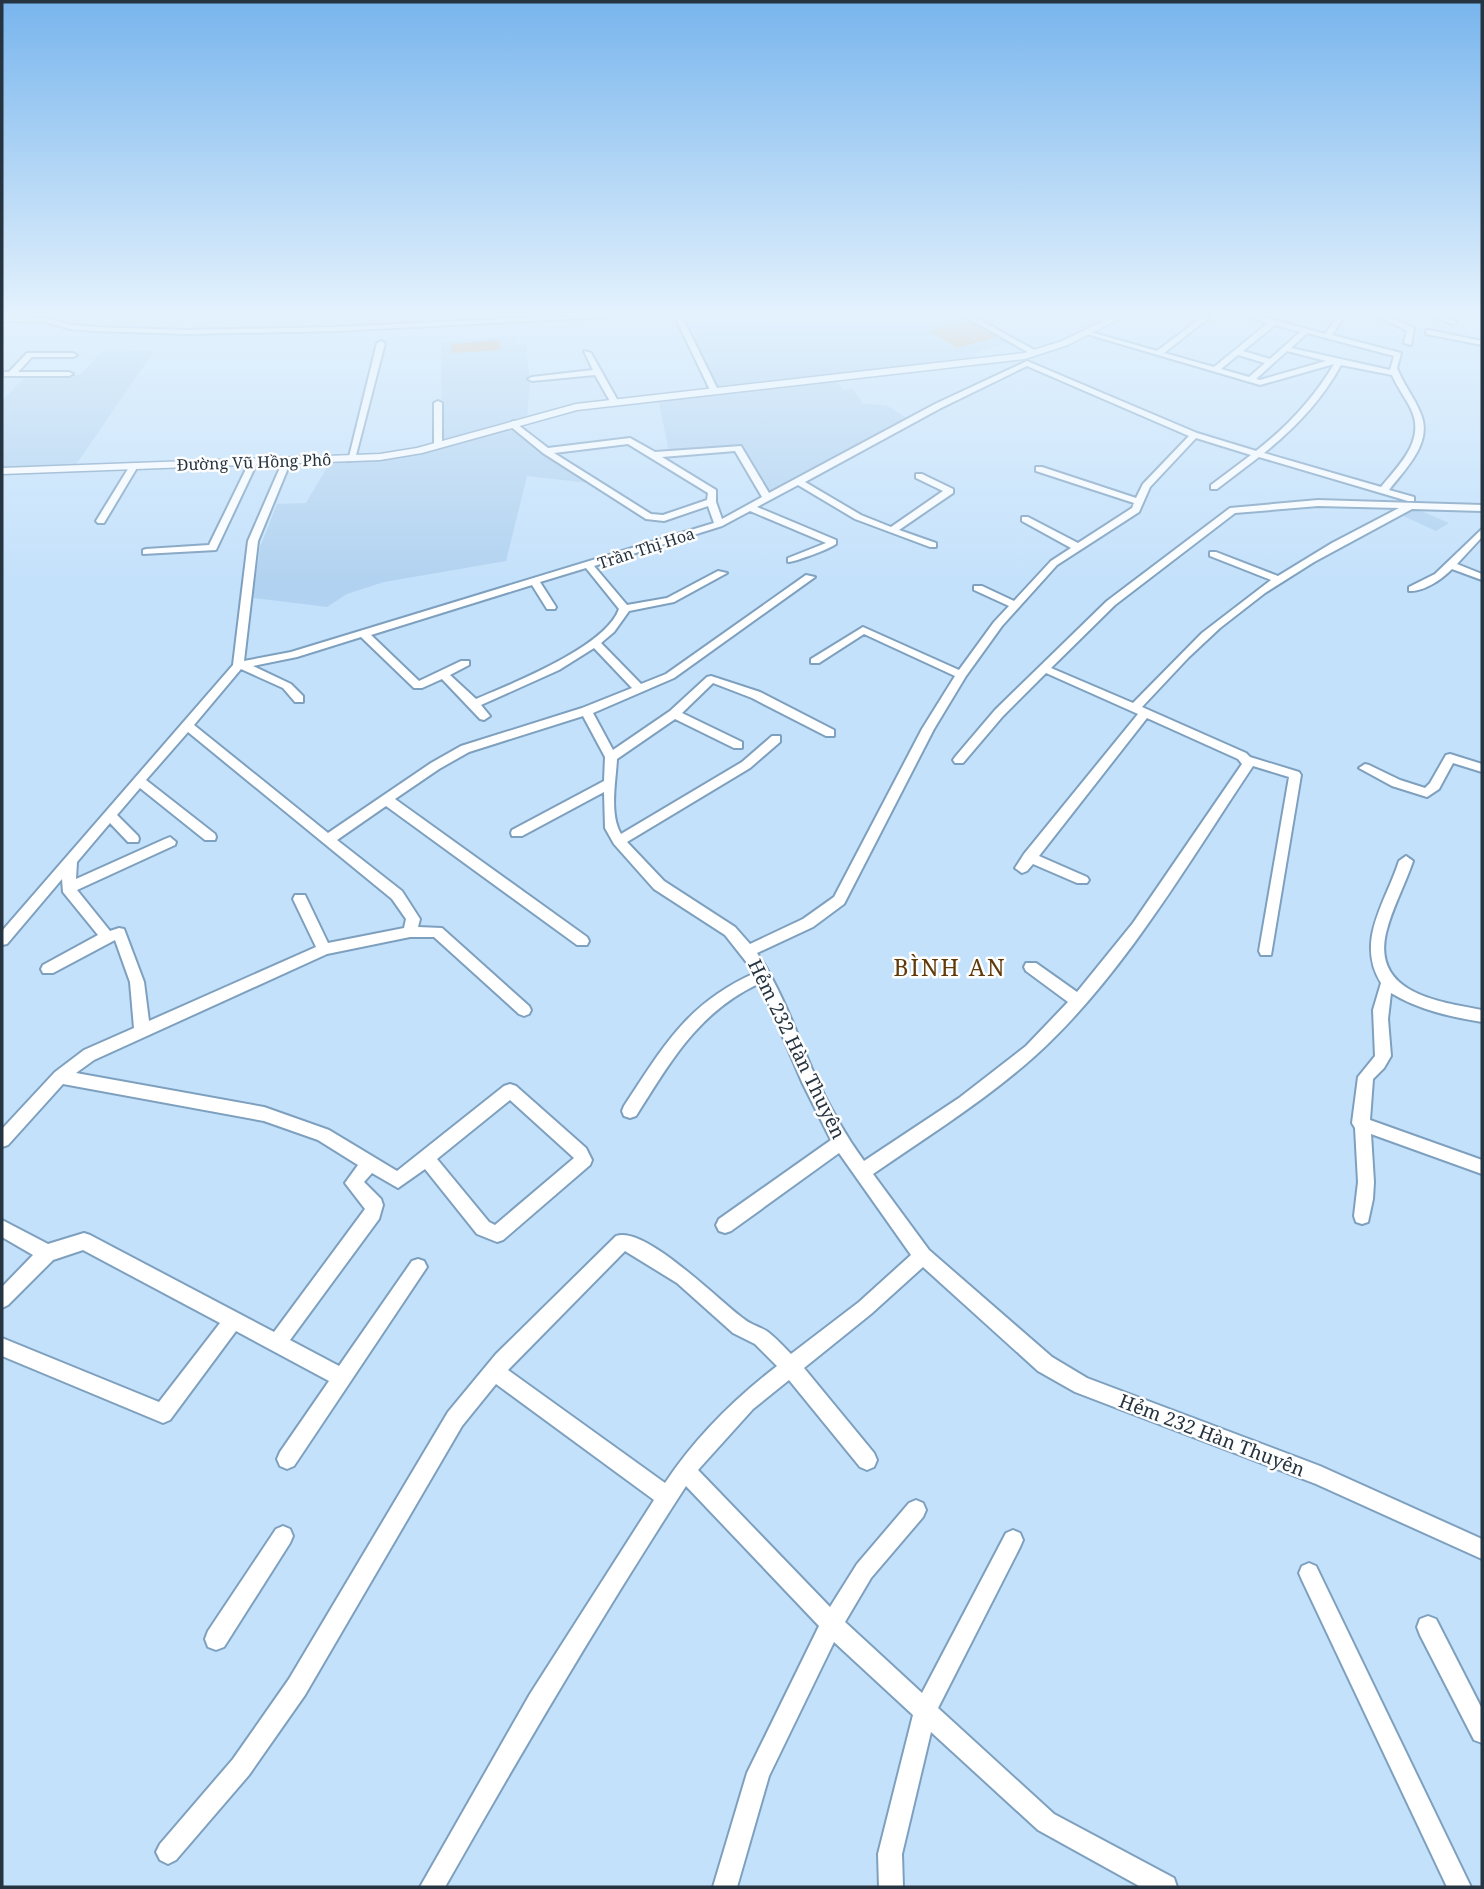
<svg xmlns="http://www.w3.org/2000/svg" width="1484" height="1889" font-family="'Noto Serif',serif">
  <style>
    .built { fill: #b1d2f0 }
    .green { fill: #dfad7b }
    .lines { fill: none; stroke-linecap: round; stroke-linejoin: round }
    .minor-casing { stroke: #7ea0bf; stroke-width: 4 }
    .tertiary-casing { stroke: #7ea0bf; stroke-width: 3 }
    .minor { fill: #fff; fill-rule: evenodd }
    .tertiary { fill: #fff; fill-rule: evenodd }
    .labels { text-anchor: middle; stroke-width: 5; stroke-linejoin: round; paint-order: stroke }
    .far-street-label { font-size: 16px; fill: #253440; stroke: #fefefe }
    .street-label { font-size: 19px; fill: #253440; stroke: #fefefe }
    .quarter-label { font-size: 23px; letter-spacing: 2px; fill: #613a0b; stroke: #fefefe }
  </style>
  <rect width="100%" height="100%" fill="#c4e1fb"/>
  <g class="built">
    <polygon points="681,317 973,317 1017,341 973,353 981,359 716,387"/>
    <polygon points="516,336 515,345 526,344 530,380 527,417 442,441 441,342"/>
    <polygon points="154,351 75,466 2,468 2,401 27,375 80,375 102,352"/>
    <polygon points="834,378 843,390 853,389 863,404 886,405 908,419 765,496 745,449 739,446 669,451 658,398"/>
    <polygon points="512,427 589,483 527,476 506,561 384,582 347,594 327,607 253,598 260,547 277,504 306,503 329,464 397,458"/>
    <polygon points="1414,508 1449,523 1436,531 1401,515"/>
  </g>
  <g class="green">
    <polygon points="972,320 1000,336 980,342 951,325"/>
    <polygon points="949,325 978,342 957,348 929,331"/>
    <polygon points="499,340 500,350 452,353 451,344"/>
  </g>
  <g class="lines">
    <g class="minor-casing">
      <g id="minor">
        <polygon points="2,317 47,318 71,325 95,327 186,330 336,327 547,317 607,317 336,331 186,334 95,331 70,329 46,322 2,321"/>
        <polygon points="675,317 682,317 718,390 717,392 710,390"/>
        <polygon points="966,317 975,317 1038,352 1031,354"/>
        <path d="M 1202,317 L 1210,317 L 1164,353 L 1214,367 L 1268,323 L 1249,317 L 1262,317 L 1325,334 L 1337,317 L 1344,317 L 1332,335 L 1401,353 L 1397,368 C 1403,384 1414,397 1420,412 C 1434,442 1406,468 1389,490 L 1414,497 L 1414,501 L 1408,501 L 1259,457 L 1217,489 L 1211,489 L 1211,485 L 1251,455 L 1196,438 L 1150,487 L 1139,512 L 1057,565 L 1002,626 L 966,676 L 934,729 L 844,904 L 813,927 L 757,953 C 782,990 797,1035 815,1076 C 829,1106 845,1135 864,1161 L 959,1098 L 1026,1046 L 1068,1002 L 1026,971 L 1024,967 L 1026,963 L 1036,963 L 1077,992 L 1133,923 L 1242,764 L 1238,759 L 1147,718 L 1039,856 L 1087,877 L 1089,880 L 1087,883 L 1077,883 L 1033,864 L 1027,871 L 1022,873 L 1015,868 L 1024,854 L 1138,714 L 1046,673 L 1003,716 L 963,763 L 955,763 L 953,760 L 955,757 L 995,710 L 1107,601 L 1230,508 L 1318,500 L 1482,505 L 1482,511 L 1412,509 L 1314,562 L 1265,593 L 1220,628 L 1189,657 L 1142,707 L 1246,753 L 1250,757 L 1299,772 L 1301,775 L 1271,955 L 1261,955 L 1259,951 L 1289,777 L 1253,766 C 1188,863 1123,976 1036,1055 C 986,1100 928,1136 873,1174 L 929,1250 L 1052,1357 L 1087,1378 L 1320,1466 L 1482,1539 L 1482,1559 L 1316,1484 L 1075,1392 L 1038,1371 L 923,1267 L 871,1314 L 804,1368 L 874,1453 L 877,1460 L 874,1467 L 867,1470 L 860,1467 L 789,1380 L 753,1409 L 698,1470 L 830,1607 L 857,1564 L 909,1503 L 916,1500 L 923,1503 L 926,1510 L 923,1517 L 871,1578 L 845,1622 L 922,1693 L 1006,1533 L 1013,1530 L 1020,1533 L 1023,1540 L 1020,1547 L 938,1708 L 1054,1814 L 1174,1878 L 1177,1887 L 1141,1887 L 1038,1830 L 931,1732 L 902,1854 L 903,1887 L 879,1887 L 878,1854 L 913,1715 L 834,1642 L 769,1776 L 737,1887 L 713,1887 L 747,1773 L 819,1626 L 686,1486 C 601,1617 522,1751 445,1887 L 420,1887 L 530,1694 L 654,1500 L 496,1384 L 462,1426 L 305,1695 L 249,1775 L 176,1860 L 168,1864 L 160,1860 L 156,1852 L 160,1844 L 233,1759 L 289,1679 L 448,1412 L 496,1354 L 616,1236 C 645,1225 720,1302 744,1319 C 751,1325 761,1327 768,1332 C 776,1338 784,1347 791,1354 L 859,1302 L 911,1255 L 839,1153 L 731,1231 L 725,1233 L 719,1231 L 716,1225 L 719,1219 L 831,1140 L 802,1082 L 760,983 C 698,1012 671,1061 636,1116 L 630,1118 L 624,1116 L 622,1111 L 624,1106 C 663,1047 687,1003 755,973 L 725,935 L 654,889 L 614,844 L 605,828 L 604,792 L 522,836 L 512,836 L 511,833 L 512,830 L 604,781 L 605,757 L 583,716 L 469,752 L 439,769 L 395,799 L 587,937 L 589,941 L 587,945 L 577,945 L 386,806 L 337,840 L 402,891 L 420,919 L 418,927 L 442,928 L 529,1006 L 531,1010 L 529,1014 L 524,1016 L 519,1014 L 434,937 L 410,937 L 327,954 L 94,1060 L 76,1073 L 264,1107 L 329,1130 L 397,1171 L 504,1086 L 510,1084 L 516,1086 L 586,1148 L 592,1160 L 590,1165 L 503,1240 L 497,1242 L 477,1234 L 425,1169 L 398,1188 L 372,1173 L 364,1182 L 381,1199 L 383,1205 L 379,1219 L 290,1340 L 339,1366 L 412,1261 L 418,1259 L 424,1261 L 427,1267 L 294,1466 L 287,1469 L 280,1466 L 277,1459 L 280,1452 L 329,1381 L 236,1331 L 170,1420 L 163,1423 L 2,1356 L 2,1338 L 159,1402 L 220,1323 L 83,1250 L 53,1260 L 8,1305 L 2,1308 L 2,1287 L 33,1255 L 2,1237 L 2,1220 L 48,1244 L 84,1233 L 90,1235 L 274,1332 L 365,1209 L 345,1183 L 358,1165 L 318,1140 L 264,1121 L 63,1084 L 8,1145 L 2,1147 L 2,1129 L 55,1072 L 84,1050 L 134,1028 L 130,982 L 115,940 L 53,973 L 43,973 L 41,969 L 43,965 L 98,935 L 63,892 L 62,879 L 7,944 L 2,945 L 2,931 L 233,665 L 248,541 L 282,463 L 286,460 L 290,463 L 258,541 L 244,661 L 291,652 L 714,523 L 708,506 L 664,521 L 646,519 L 543,453 L 510,426 L 509,424 L 513,421 L 548,448 L 630,438 L 655,452 L 741,446 L 769,493 L 935,404 L 1027,361 L 1197,433 L 1256,451 C 1288,426 1314,398 1334,364 L 1260,385 L 1083,333 L 1087,331 L 1157,351 ZM 1275,325 L 1300,332 L 1270,359 L 1243,351 ZM 1307,333 L 1394,356 L 1390,370 L 1291,348 ZM 1287,351 L 1326,361 L 1260,380 L 1256,379 ZM 1238,355 L 1265,363 L 1249,377 L 1221,369 ZM 1341,365 L 1392,375 C 1397,387 1405,397 1411,409 C 1426,440 1399,465 1381,487 L 1264,453 C 1295,428 1322,400 1341,365 ZM 1027,366 L 1189,436 L 1143,484 L 1136,498 L 1042,467 L 1036,467 L 1036,471 L 1134,503 L 1132,508 L 1078,543 L 1028,517 L 1022,517 L 1022,521 L 1071,548 L 1051,561 L 1014,601 L 982,586 L 974,586 L 974,590 L 1009,606 L 994,622 L 959,670 L 863,627 L 811,659 L 811,663 L 819,663 L 864,634 L 955,676 L 922,729 L 834,897 L 803,919 L 750,944 L 735,927 L 664,881 L 627,842 L 750,768 L 780,742 L 780,736 L 772,736 L 742,762 L 621,834 C 609,814 616,781 617,759 L 675,719 L 734,748 L 742,748 L 742,742 L 682,713 L 713,683 L 752,698 L 826,736 L 834,736 L 834,730 L 760,692 L 711,676 L 707,677 L 670,711 L 613,750 L 593,713 L 674,678 L 815,577 L 806,575 L 666,674 L 641,684 L 601,643 L 614,632 L 629,611 L 674,602 L 727,573 L 718,571 L 667,598 L 627,605 L 594,566 L 722,526 L 750,511 L 826,543 L 788,558 L 788,562 C 795,562 829,549 836,544 L 836,540 L 757,507 L 798,485 L 855,519 L 930,547 L 936,547 L 936,543 L 899,530 L 953,493 L 953,489 L 922,474 L 916,474 L 916,478 L 943,491 L 891,527 L 861,515 L 805,482 L 941,408 ZM 628,444 L 708,493 L 707,500 L 663,515 L 651,514 L 554,453 ZM 735,451 L 762,497 L 722,519 L 716,502 L 716,490 L 662,457 ZM 1318,506 L 1399,508 L 1332,543 L 1278,576 L 1216,552 L 1210,552 L 1210,556 L 1271,580 L 1202,633 L 1133,703 L 1051,668 L 1115,605 L 1235,513 ZM 586,568 L 619,609 C 606,647 511,684 476,699 L 450,675 L 469,665 L 469,661 L 461,661 L 419,681 L 371,635 L 532,585 L 547,609 L 555,609 L 556,607 L 540,582 ZM 361,637 L 414,688 L 422,688 L 442,679 L 480,719 L 484,720 L 490,716 L 481,705 L 559,670 L 594,648 L 632,688 L 582,708 L 461,746 L 431,763 L 328,833 L 194,725 L 241,669 L 283,688 L 295,702 L 303,702 L 303,696 L 291,684 L 253,666 L 297,657 ZM 188,732 L 392,899 L 406,919 L 404,928 L 328,943 L 305,895 L 295,895 L 293,899 L 316,947 L 149,1021 L 144,982 L 124,929 L 119,928 L 110,931 L 77,890 L 175,845 L 176,842 L 170,837 L 165,839 L 76,879 L 77,862 L 110,823 L 128,842 L 138,842 L 139,839 L 138,836 L 117,815 L 140,788 L 205,840 L 215,840 L 216,837 L 215,834 L 146,780 ZM 510,1100 L 574,1158 L 495,1225 L 489,1222 L 437,1159 ZM 625,1251 L 677,1283 L 733,1333 L 755,1344 L 777,1366 C 734,1399 695,1438 665,1483 L 508,1370 Z"/>
        <polygon points="1380,317 1390,317 1414,328 1411,345 1404,343 1407,331"/>
        <polygon points="1433,317 1445,317 1457,322 1453,324"/>
        <polygon points="1429,330 1482,341 1482,345 1426,334 1426,330"/>
        <polygon points="381,341 385,343 355,459 348,461 377,343"/>
        <polygon points="584,351 591,353 618,401 617,403 611,403 595,375 532,381 528,379 532,377 593,370"/>
        <polygon points="27,353 73,353 77,355 73,357 32,357 18,372 69,372 73,374 69,376 4,376 4,372 9,372"/>
        <polygon points="438,401 442,403 442,445 438,448 434,445 434,403"/>
        <polygon points="253,460 257,463 216,550 143,554 143,550 146,549 209,545 249,463"/>
        <polygon points="131,464 138,466 104,523 98,523 96,521"/>
        <path d="M 1482,529 L 1482,537 L 1457,564 L 1482,574 L 1482,580 L 1452,569 C 1442,579 1424,592 1409,591 L 1409,587 L 1435,574 Z"/>
        <polygon points="1450,754 1482,764 1482,772 1453,763 1439,789 1427,797 1392,786 1359,768 1365,764 1369,765 1400,780 1425,788 1430,783 1446,755"/>
        <path d="M 1406,856 L 1413,861 C 1405,885 1392,908 1386,933 C 1372,994 1440,1002 1482,1010 L 1482,1022 C 1451,1017 1419,1010 1391,993 L 1388,1019 L 1391,1056 L 1384,1068 L 1373,1079 L 1370,1120 L 1482,1160 L 1482,1174 L 1371,1134 L 1374,1182 L 1373,1199 L 1368,1222 L 1362,1224 L 1356,1222 L 1354,1216 L 1358,1182 L 1355,1128 L 1352,1123 L 1358,1077 L 1375,1056 L 1373,1010 L 1381,983 C 1355,941 1386,902 1399,861 Z"/>
        <polygon points="283,1526 290,1529 293,1536 290,1543 224,1647 216,1650 208,1647 205,1639 208,1631 276,1529"/>
        <polygon points="1309,1563 1316,1566 1471,1887 1447,1887 1302,1580 1299,1573 1302,1566"/>
        <polygon points="1428,1616 1436,1619 1482,1709 1482,1743 1474,1740 1420,1635 1417,1627 1420,1619"/>
      </g>
    </g>
    <g class="tertiary-casing">
      <polygon id="tertiary" points="1111,317 1123,317 1068,345 1025,359 577,410 422,453 380,460 2,474 2,468 380,454 417,448 576,404 1024,353 1062,341"/>
    </g>
    <use href="#minor" class="minor"/>
    <use href="#tertiary" class="tertiary"/>
  </g>
  <linearGradient id="sky" x2="0" y2="1"><stop stop-color="#78b5ed"/><stop offset="0.54" stop-color="#e4f2fd"/><stop offset="1" stop-color="#e4f2fd" stop-opacity="0"/></linearGradient>
  <rect width="1484" height="582" fill="url(#sky)"/>
  <g class="labels">
    <g class="far-street-label">
      <text transform="translate(254 462) rotate(-2)" y="6">Đường Vũ Hồng Phô</text>
      <text transform="translate(646 548) rotate(-18)" y="6">Trần Thị Hoa</text>
    </g>
    <g class="street-label">
      <text transform="translate(797 1049) rotate(64)" y="7">Hẻm 232 Hàn Thuyên</text>
      <text transform="translate(1212 1435) rotate(21)" y="7">Hẻm 232 Hàn Thuyên</text>
    </g>
    <g class="quarter-label">
      <text x="950" y="976">BÌNH AN</text>
    </g>
  </g>
  <rect width="1484" height="1889" fill="none" stroke="#253440" stroke-width="7"/>
</svg>
